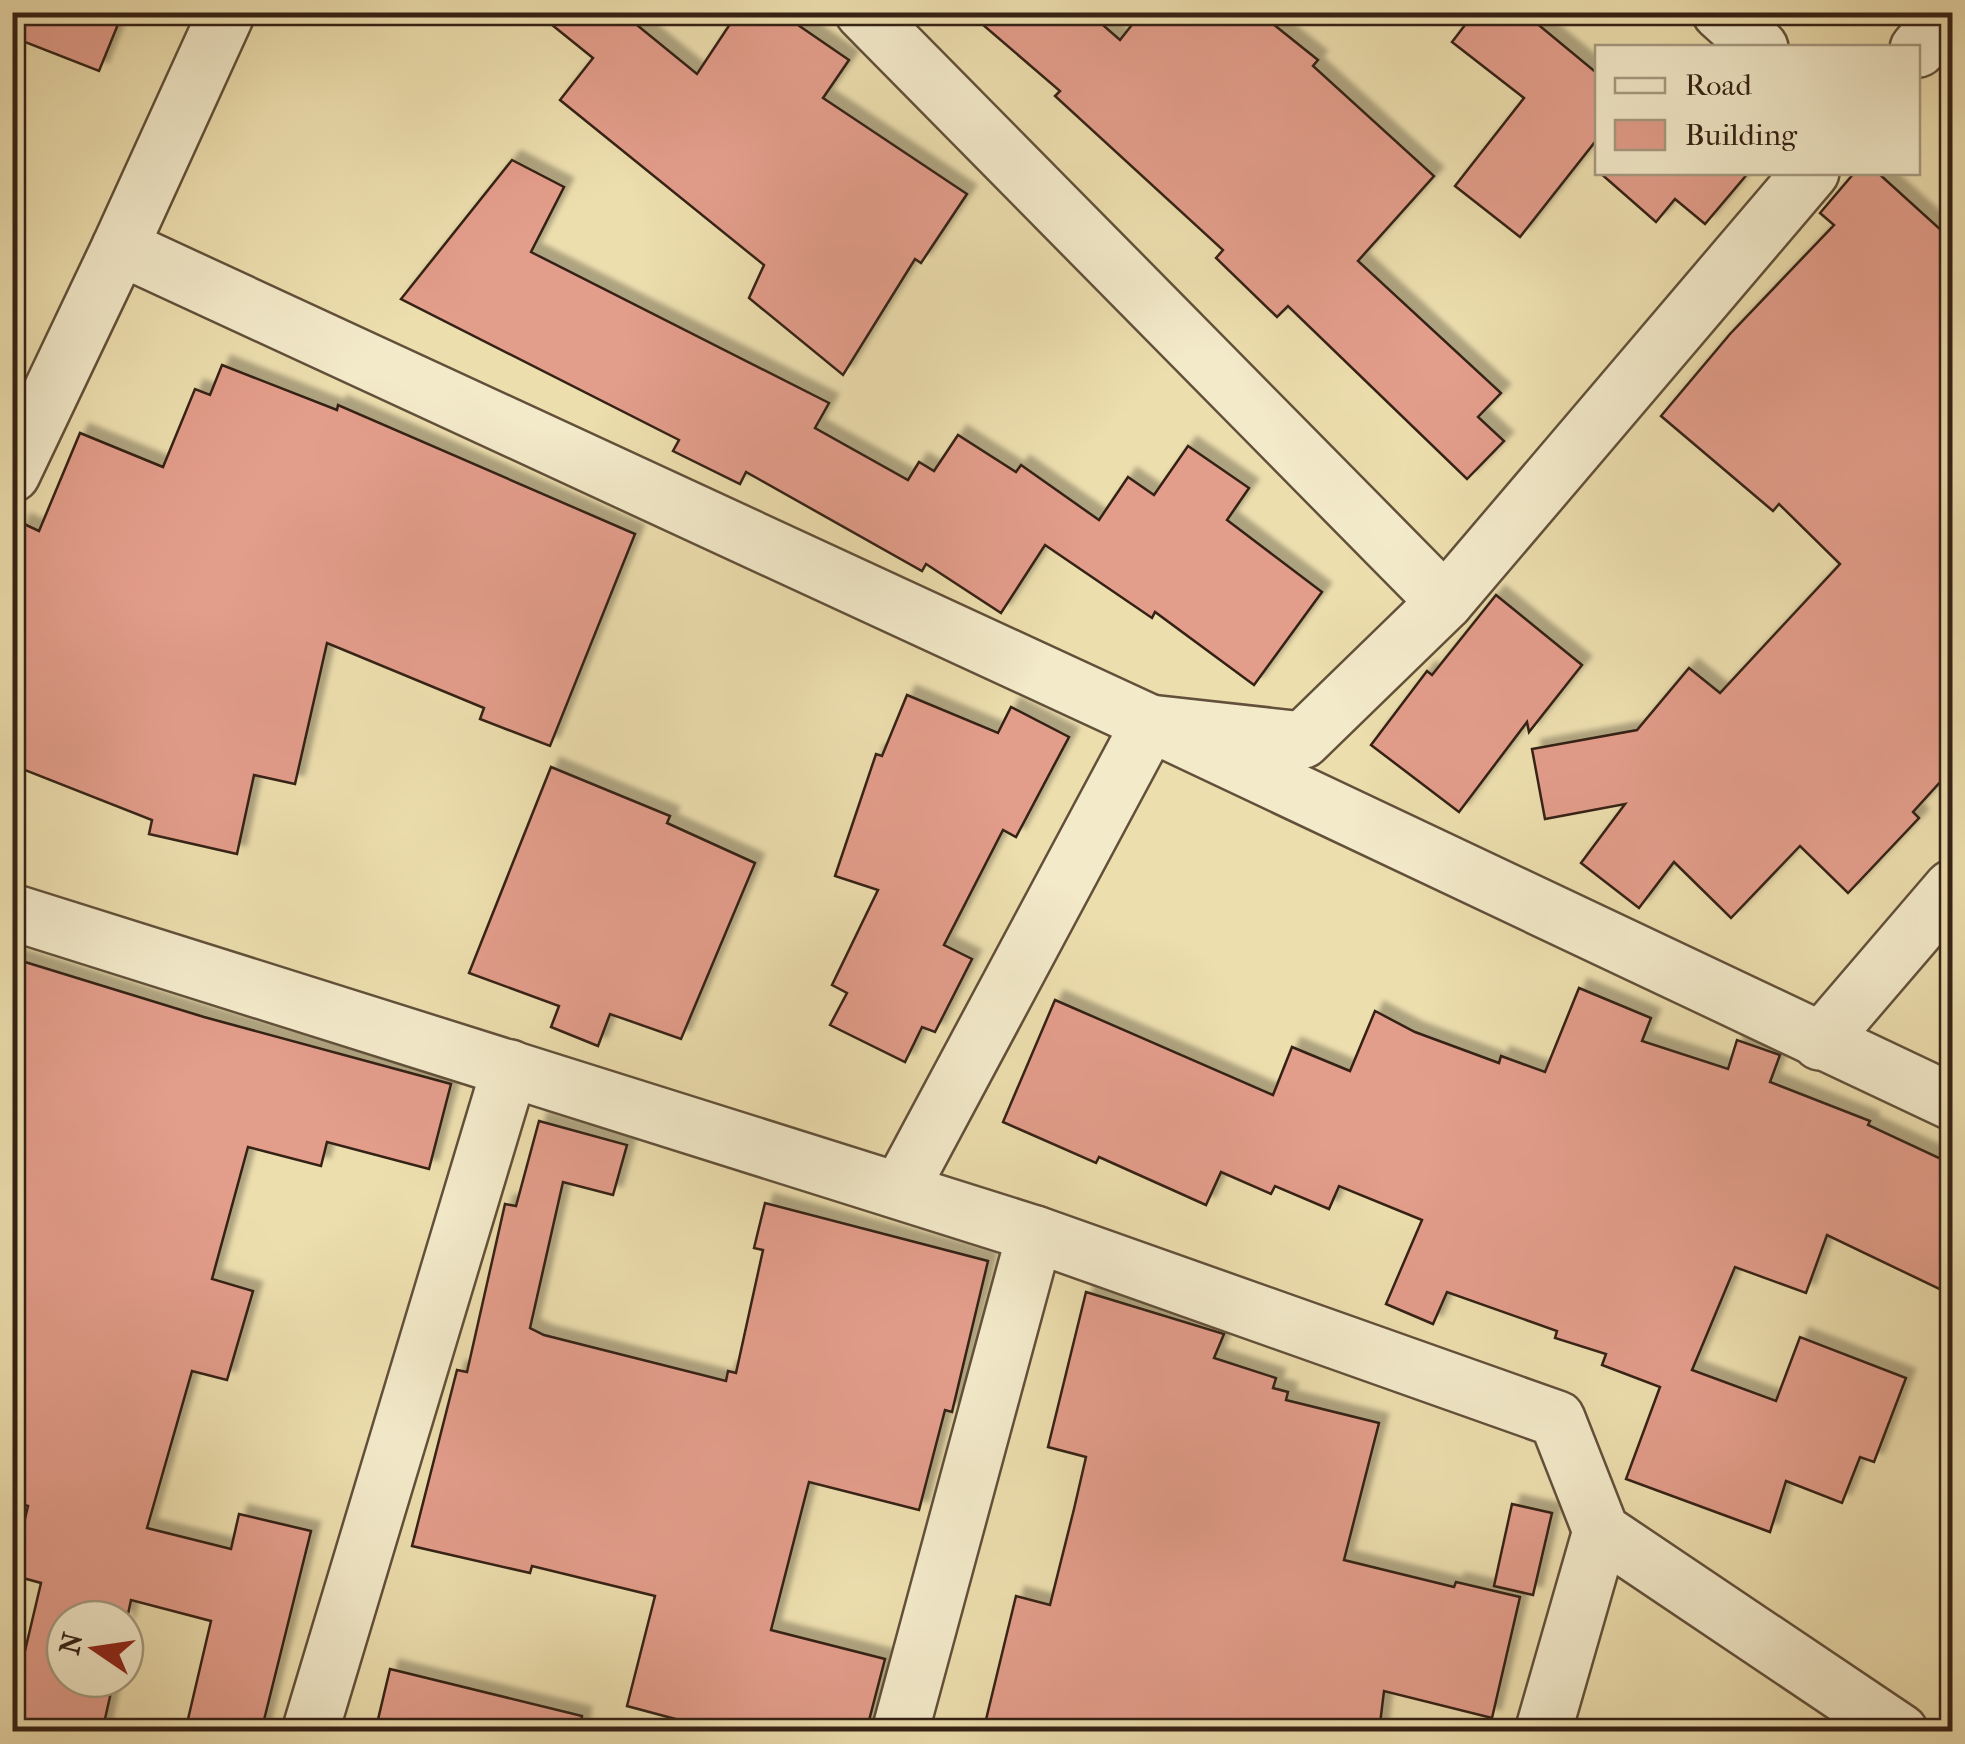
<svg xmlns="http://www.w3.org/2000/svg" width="1965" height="1744" font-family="'IM FELL French Canon',serif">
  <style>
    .building { fill: #e39d8b; stroke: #342114; stroke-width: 2.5; filter: url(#shadow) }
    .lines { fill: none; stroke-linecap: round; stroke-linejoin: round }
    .minor-casing { stroke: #62503a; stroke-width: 60 }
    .minor { stroke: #f3eaca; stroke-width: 55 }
  </style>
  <defs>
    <filter id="shadow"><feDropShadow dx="9" dy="-9" stdDeviation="2.5" flood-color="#0004"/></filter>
  </defs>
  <rect width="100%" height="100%" fill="#eddeae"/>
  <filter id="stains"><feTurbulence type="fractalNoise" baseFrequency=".002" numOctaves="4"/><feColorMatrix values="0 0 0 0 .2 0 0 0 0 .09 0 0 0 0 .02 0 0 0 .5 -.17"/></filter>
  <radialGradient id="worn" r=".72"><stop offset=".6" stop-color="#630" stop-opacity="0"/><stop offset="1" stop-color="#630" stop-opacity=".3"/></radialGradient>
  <g class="building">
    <polygon points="12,12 123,12 99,71 12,37"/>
    <polygon points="536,12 621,12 697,74 738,12 779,12 849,60 823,98 967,194 921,263 915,259 843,375 749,298 764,265 560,100 593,58"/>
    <polygon points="968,12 1088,12 1120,40 1142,12 1258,12 1318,60 1313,66 1434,176 1358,261 1501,393 1478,417 1504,441 1467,479 1288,306 1277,317 1216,258 1223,250 1055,96 1060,91"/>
    <polygon points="1475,12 1523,12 1598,74 1598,138 1520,237 1455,186 1524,98 1452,42"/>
    <polygon points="512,160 564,187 531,252 829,403 815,428 908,480 919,462 934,471 958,435 1016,472 1021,465 1099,520 1128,477 1154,495 1188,446 1249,488 1227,520 1322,592 1254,685 1155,612 1152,618 1045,545 1001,613 926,564 922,571 746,472 740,484 673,451 679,440 401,299"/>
    <polygon points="1599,172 1749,172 1705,224 1675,199 1656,222"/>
    <polygon points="1855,172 1877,172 1952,240 1952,769 1913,812 1919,818 1848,893 1800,846 1731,918 1674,862 1639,908 1581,863 1625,804 1545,819 1532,749 1637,730 1689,668 1720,693 1840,564 1779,504 1773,511 1661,416 1730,334 1834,225 1820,213"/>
    <polygon points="222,365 337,410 338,405 635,534 550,746 480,719 484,708 327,643 295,784 254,775 237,854 149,834 152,820 12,765 12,545 22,523 39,531 80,433 163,467 195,389 210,395"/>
    <polygon points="1496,595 1582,665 1529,732 1527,722 1459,812 1371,745 1427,671 1432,675"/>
    <polygon points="907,695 998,733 1011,707 1069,737 1016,837 1003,830 944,945 972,959 935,1032 922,1027 905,1062 830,1025 847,993 832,985 878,890 835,876 876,754 882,756"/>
    <polygon points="551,767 670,816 667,823 755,863 681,1039 610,1014 598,1046 551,1027 559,1006 469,973"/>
    <polygon points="12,958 204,1017 451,1084 429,1169 327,1142 321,1166 248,1147 212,1279 253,1291 227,1380 192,1371 147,1528 231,1549 239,1514 311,1531 261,1732 185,1732 211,1621 131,1600 125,1628 125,1619 65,1619 65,1679 114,1679 102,1732 12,1732 12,1706 41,1583 12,1575 28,1506 12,1502"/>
    <polygon points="1579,988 1651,1018 1642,1041 1728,1069 1737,1040 1780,1055 1770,1082 1870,1121 1868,1125 1952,1164 1952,1295 1827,1235 1806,1293 1735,1267 1692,1370 1776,1401 1800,1337 1906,1378 1874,1462 1860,1457 1842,1503 1786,1481 1770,1532 1626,1479 1660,1387 1602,1365 1606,1354 1555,1338 1557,1331 1447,1292 1433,1324 1386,1304 1422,1220 1339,1186 1329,1209 1275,1186 1271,1194 1221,1172 1206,1205 1099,1157 1096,1163 1003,1122 1055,1000 1273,1095 1292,1047 1350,1071 1375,1011 1415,1032 1499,1063 1501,1056 1545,1072"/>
    <polygon points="539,1121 627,1145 613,1195 563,1182 530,1328 544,1335 726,1381 728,1371 736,1373 763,1250 754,1248 765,1203 988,1261 952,1412 945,1410 919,1510 809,1482 771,1630 885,1659 866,1732 724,1732 627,1706 655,1596 532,1566 530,1573 412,1546 457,1370 467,1372 505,1204 516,1206"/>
    <polygon points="1086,1292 1224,1334 1214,1358 1276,1378 1273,1388 1288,1392 1286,1400 1379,1423 1344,1560 1454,1587 1456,1582 1520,1597 1492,1718 1384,1691 1379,1732 983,1732 1016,1596 1050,1605 1074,1509 1086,1457 1048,1447"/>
    <polygon points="1512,1504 1552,1513 1533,1595 1494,1586"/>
    <polygon points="390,1669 582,1716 580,1732 375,1732"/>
  </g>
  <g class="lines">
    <g class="minor-casing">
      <g id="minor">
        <polyline points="227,12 120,247 1150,723 1952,1102"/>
        <polyline points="863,12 1445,602"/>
        <polyline points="1720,12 1760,48"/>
        <polyline points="1918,49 1949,12"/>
        <polyline points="12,474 120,247"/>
        <polyline points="12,912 1035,1234 1557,1419 1601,1531 1900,1732"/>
        <polyline points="1820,1042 1952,888"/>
        <polyline points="900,1190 1150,723 1303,740 1445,602 1811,172"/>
        <polyline points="310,1732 510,1068"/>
        <polyline points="900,1732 1035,1234"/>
        <polyline points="1543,1732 1601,1531"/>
      </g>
    </g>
    <use href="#minor" class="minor"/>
  </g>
  <rect width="1965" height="1744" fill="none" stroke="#eddeae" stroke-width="50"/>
  <rect x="15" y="15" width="1935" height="1714" fill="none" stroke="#342114" stroke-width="5"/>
  <rect x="25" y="25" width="1915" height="1694" fill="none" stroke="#342114" stroke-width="2.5"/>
  <rect x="1595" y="45" width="325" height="130" fill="#f3eaca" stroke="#a79a81" stroke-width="2.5"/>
  <rect x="1615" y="78" width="50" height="15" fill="#f3eaca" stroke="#a79a81" stroke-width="2.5"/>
  <text x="1685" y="95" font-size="30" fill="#342114">Road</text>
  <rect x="1615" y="120" width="50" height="30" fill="#e39d8b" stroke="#a79a81" stroke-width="2.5"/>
  <text x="1685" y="145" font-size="30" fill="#342114">Building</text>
  <g transform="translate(95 1649) rotate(283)"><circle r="48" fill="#f3eaca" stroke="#a79a81" stroke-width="2.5"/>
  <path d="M0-8L18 38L0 25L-18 38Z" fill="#8f2418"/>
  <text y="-15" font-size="28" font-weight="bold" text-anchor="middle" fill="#342114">N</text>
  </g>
  <rect width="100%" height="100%" filter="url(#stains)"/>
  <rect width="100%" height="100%" fill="url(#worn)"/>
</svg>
